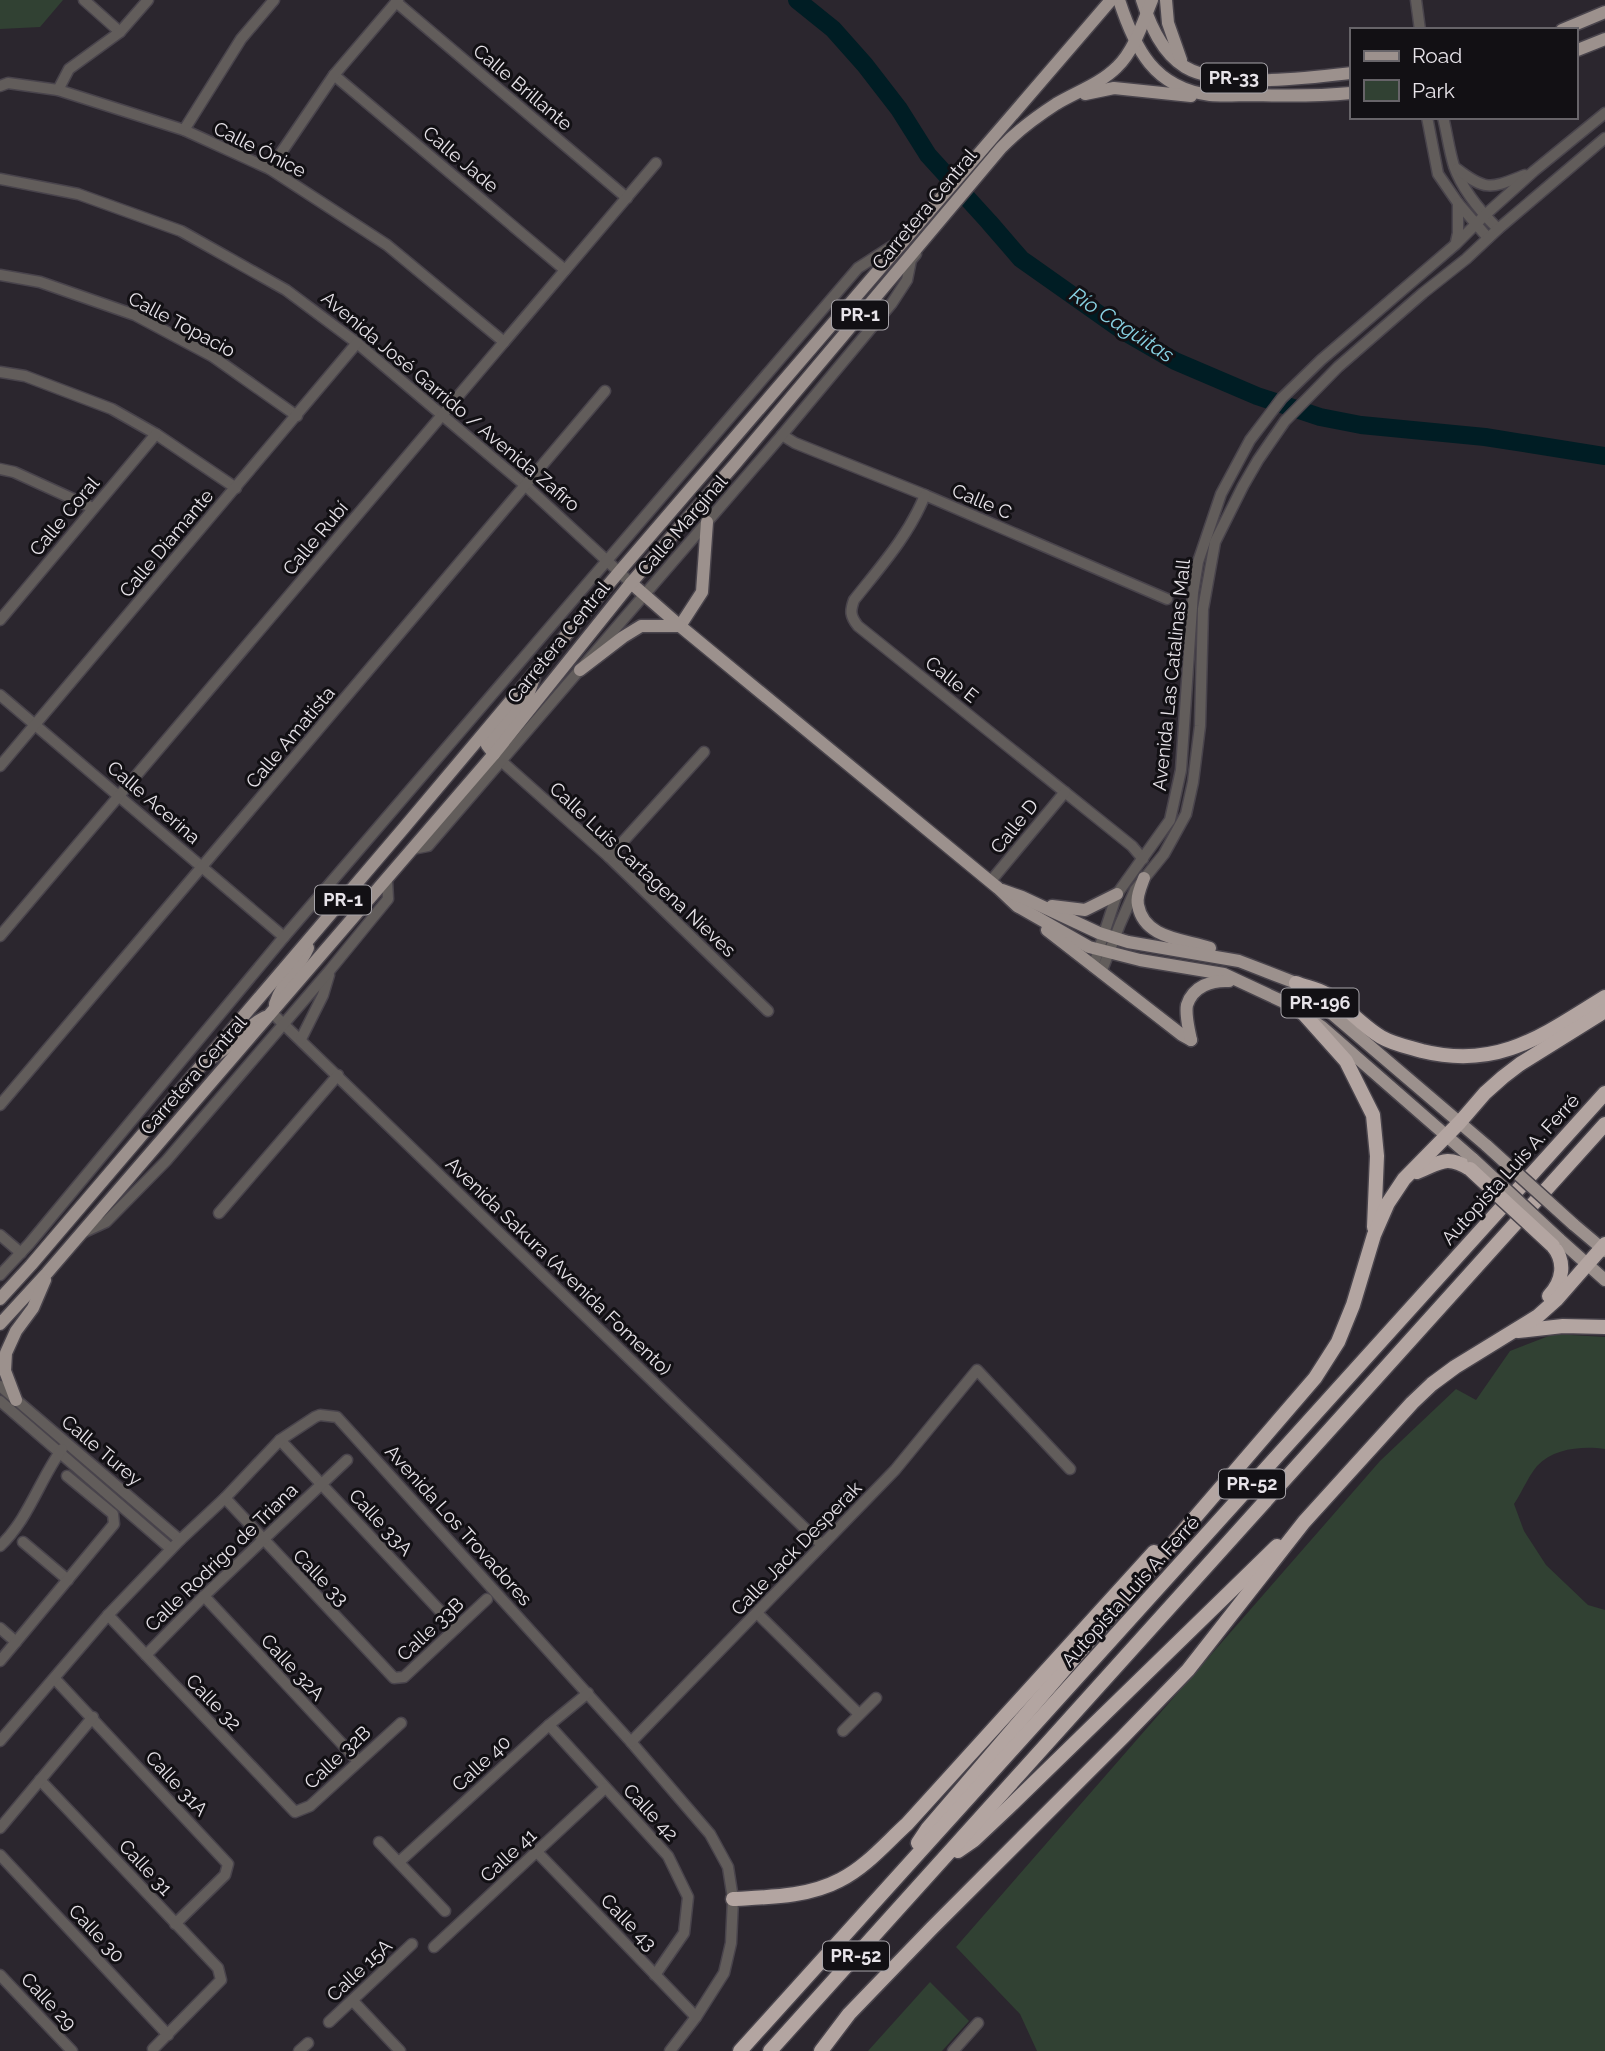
<svg xmlns="http://www.w3.org/2000/svg" width="1605" height="2051" font-family="Raleway,sans-serif">
  <style>
    .green { fill: #314133 }
    .lines { fill: none; stroke-linecap: round; stroke-linejoin: round }
    .river { stroke: #001d24; stroke-width: 18 }
    .minor-casing { stroke: #49444c; stroke-width: 13 }
    .major-casing { stroke: #49444c; stroke-width: 15 }
    .highway-casing { stroke: #49444c; stroke-width: 17 }
    .minor { stroke: #625d5b; stroke-width: 10 }
    .major { stroke: #9c918d; stroke-width: 12 }
    .highway { stroke: #b3a5a1; stroke-width: 14 }
    .major-bridge-casing { stroke: #49444c; stroke-width: 15; stroke-linecap: butt }
    .highway-bridge-casing { stroke: #49444c; stroke-width: 17; stroke-linecap: butt }
    .major-bridge { stroke: #9c918d; stroke-width: 12 }
    .highway-bridge { stroke: #b3a5a1; stroke-width: 14 }
    .labels { text-anchor: middle; stroke-width: 6; stroke-linejoin: round; paint-order: stroke }
    .shield { fill: #121014; stroke: #a7a4a9; stroke-width: 2 }
    .shield-label { font-size: 18px; font-weight: bold; fill: #e7e3e9 }
    .street-label { font-size: 19px; fill: #e7e3e9; stroke: #121014 }
    .water-label { font-size: 21px; font-style: italic; fill: #87d0e1; stroke: #121014 }
  </style>
  <rect width="100%" height="100%" fill="#2b262e"/>
  <g class="green">
    <polygon points="0,0 63,0 40,27 0,29"/>
    <path d="M 1554,1334 L 1605,1337 L 1605,1449 C 1583,1446 1554,1448 1537,1466 C 1528,1477 1522,1492 1514,1504 L 1524,1531 L 1546,1565 L 1588,1605 L 1605,1610 L 1605,2051 L 1037,2051 L 1020,2014 L 956,1947 L 1380,1461 L 1456,1389 L 1476,1400 L 1510,1351 Z"/>
    <polygon points="930,1982 969,2021 942,2051 868,2051"/>
  </g>
  <g class="lines">
    <polyline class="river" points="797,0 833,29 865,65 899,109 928,155 989,222 1021,259 1123,331 1175,361 1257,396 1320,417 1361,425 1485,437 1605,456"/>
    <g class="minor-casing">
      <g id="minor">
        <polyline points="84,0 120,32"/>
        <polyline points="1416,0 1420,30"/>
        <polyline points="396,2 627,198"/>
        <polyline points="334,75 565,270"/>
        <polyline points="0,86 8,83 58,90 184,130 270,169 387,245 504,342"/>
        <polyline points="58,90 69,69 120,32 148,0"/>
        <polyline points="1427,117 1438,174 1458,203 1488,238"/>
        <path d="M 1443,117 C 1447,133 1449,150 1454,166 C 1462,189 1481,212 1498,229"/>
        <polyline points="184,130 241,39 274,0"/>
        <polyline points="270,169 334,75 398,0"/>
        <path d="M 1457,169 C 1487,192 1491,188 1525,175"/>
        <polyline points="0,179 78,194 181,231 286,290 357,343 442,415 526,486 631,583"/>
        <polyline points="1456,242 1458,233 1458,203"/>
        <polyline points="0,275 40,282 135,315 212,356 297,416"/>
        <polyline points="0,372 25,376 112,409 156,434 236,488"/>
        <polyline points="782,435 795,443 925,495 1167,599"/>
        <polyline points="0,469 14,472 93,508"/>
        <path d="M 925,495 C 909,535 881,566 854,600 C 850,611 850,616 858,626 L 1132,846 L 1143,859"/>
        <polyline points="0,620 156,434"/>
        <polyline points="0,695 284,937"/>
        <polyline points="499,759 609,857 768,1011"/>
        <polyline points="0,766 357,343"/>
        <polyline points="413,849 428,846 782,435 892,303 907,280 911,260 916,254"/>
        <polyline points="609,857 704,752"/>
        <polyline points="990,882 1065,792"/>
        <polyline points="0,936 656,163"/>
        <polyline points="1093,967 1117,894 1170,820 1181,770 1193,593 1198,562 1221,494 1250,440 1282,398 1321,360 1456,244 1485,215 1534,171 1605,113"/>
        <polyline points="1101,973 1120,924 1135,890 1164,854 1186,814 1193,782 1200,726 1203,609 1215,542 1243,486 1258,460 1285,421 1338,367 1423,293 1466,259 1498,229 1605,138"/>
        <polyline points="272,1013 822,1545"/>
        <polyline points="301,1039 323,995 329,975"/>
        <polyline points="0,1105 605,391"/>
        <polyline points="219,1213 338,1075"/>
        <polyline points="82,1233 106,1222 166,1161 330,970 388,899 387,880"/>
        <polyline points="0,1235 21,1253"/>
        <polyline points="0,1275 29,1244 284,937 858,268 900,241"/>
        <polyline points="0,1386 180,1540"/>
        <polyline points="0,1401 171,1549"/>
        <polyline points="280,1440 456,1628"/>
        <polyline points="225,1498 394,1678 404,1677 487,1599"/>
        <polyline points="23,1542 68,1580"/>
        <path d="M 0,1546 C 28,1520 40,1479 62,1449"/>
        <polyline points="204,1596 358,1761"/>
        <polyline points="757,1613 859,1714"/>
        <polyline points="108,1615 295,1812 310,1806 401,1723"/>
        <polyline points="0,1628 16,1642"/>
        <polyline points="146,1655 204,1596 347,1460"/>
        <polyline points="0,1661 114,1524 113,1514 67,1476"/>
        <polyline points="55,1679 228,1864 225,1875 175,1924"/>
        <polyline points="549,1725 668,1856 688,1897 684,1933 655,1975"/>
        <polyline points="843,1731 876,1698"/>
        <polyline points="0,1741 108,1615 180,1540 225,1498 280,1440 315,1417 320,1415 337,1417 631,1742 710,1834 728,1867 733,1899 731,1943 724,1973 696,2017 670,2051"/>
        <polyline points="631,1742 895,1470 977,1370 1070,1469"/>
        <polyline points="40,1780 218,1968 221,1980 153,2049"/>
        <polyline points="0,1828 93,1717"/>
        <polyline points="379,1842 445,1911"/>
        <polyline points="537,1852 696,2017"/>
        <polyline points="0,1855 168,2035"/>
        <polyline points="399,1862 549,1725 588,1693"/>
        <polyline points="434,1947 605,1788"/>
        <polyline points="0,1975 72,2051"/>
        <polyline points="353,2001 400,2051"/>
        <polyline points="329,2022 412,1944"/>
        <polyline points="299,2051 308,2043"/>
        <polyline points="953,2051 978,2023"/>
      </g>
    </g>
    <g class="major-casing">
      <g id="major">
        <path d="M 1119,0 C 1135,49 1154,88 1210,95 C 1224,96 1239,95 1254,95 C 1287,96 1319,96 1351,93"/>
        <path d="M 1142,0 C 1150,25 1162,53 1185,67 C 1222,89 1309,78 1351,73"/>
        <polyline points="1166,0 1168,23 1181,60"/>
        <polyline points="1562,30 1605,12"/>
        <polyline points="1575,51 1605,39"/>
        <polyline points="1085,94 1114,88 1191,96"/>
        <polyline points="856,320 880,318"/>
        <polyline points="631,583 680,626 998,888 1017,906 1089,947 1140,960 1224,974 1286,1003 1322,1027 1473,1159"/>
        <polyline points="680,626 702,592 707,522"/>
        <polyline points="580,670 623,637 641,626 680,626"/>
        <polyline points="494,754 487,745 527,698 534,678"/>
        <path d="M 1144,878 C 1141,886 1136,897 1138,905 C 1144,939 1184,939 1210,948"/>
        <polyline points="1002,890 1022,897 1099,933 1128,942 1239,961 1296,983 1487,1146"/>
        <polyline points="1052,906 1085,910 1117,894"/>
        <polyline points="1047,930 1182,1035 1191,1040"/>
        <path d="M 275,1004 C 282,982 299,968 308,948"/>
        <path d="M 1191,1040 C 1189,1030 1185,1015 1187,1005 C 1193,986 1212,980 1229,981"/>
        <path d="M 213,1057 C 233,1045 245,1027 265,1017"/>
        <polyline points="1573,1224 1605,1251"/>
        <polyline points="1559,1239 1605,1280"/>
        <polyline points="0,1299 31,1265 403,829 619,572 1111,0"/>
        <path d="M 0,1324 L 47,1273 L 494,754 L 631,583 L 735,464 L 1001,148 C 1017,131 1036,117 1056,104 C 1076,92 1100,84 1117,67 C 1134,51 1143,22 1152,0"/>
        <polyline points="16,1400 5,1371 6,1353 16,1331 33,1308 45,1280"/>
      </g>
    </g>
    <g class="highway-casing">
      <g id="highway">
        <path d="M 1296,983 C 1306,987 1318,989 1326,994 C 1346,1006 1361,1025 1381,1037 C 1393,1044 1408,1047 1422,1051 C 1499,1070 1543,1035 1605,997"/>
        <polyline points="1304,1014 1346,1061 1373,1115 1377,1156 1374,1227"/>
        <path d="M 1417,1172 C 1440,1163 1446,1154 1470,1169"/>
        <path d="M 1549,1296 C 1563,1281 1566,1262 1553,1246"/>
        <polyline points="1518,1331 1563,1326 1605,1327"/>
        <polyline points="918,1843 928,1828 1315,1378 1338,1342 1353,1305 1374,1235 1388,1203 1404,1179 1460,1122 1485,1093 1503,1077 1520,1064 1605,1011"/>
        <polyline points="958,1851 974,1840 1008,1808 1277,1546"/>
        <path d="M 733,1899 C 769,1897 808,1897 840,1880 C 866,1867 886,1843 907,1824 L 1154,1552"/>
        <polyline points="740,2051 1605,1093"/>
        <polyline points="770,2051 1605,1124"/>
        <polyline points="821,2051 849,2014 932,1928 1123,1737 1188,1670 1304,1522 1412,1403 1432,1384 1455,1367 1538,1316 1557,1299 1605,1244"/>
      </g>
    </g>
    <use href="#minor" class="minor"/>
    <use href="#major" class="major"/>
    <use href="#highway" class="highway"/>
    <g class="major-bridge-casing">
      <g id="major-bridge">
        <polyline points="1487,1146 1573,1224"/>
        <polyline points="1473,1159 1559,1239"/>
      </g>
    </g>
    <g class="highway-bridge-casing">
      <polyline id="highway-bridge" points="1470,1169 1553,1246"/>
    </g>
    <use href="#major-bridge" class="major-bridge"/>
    <use href="#highway-bridge" class="highway-bridge"/>
  </g>
  <g class="labels">
    <g class="shield">
      <rect x="1201" y="63.5" width="66" height="29" rx="5"/>
      <rect x="832" y="300.5" width="56" height="29" rx="5"/>
      <rect x="315" y="885.5" width="56" height="29" rx="5"/>
      <rect x="1281.5" y="988.5" width="77" height="29" rx="5"/>
      <rect x="1219" y="1469.5" width="66" height="29" rx="5"/>
      <rect x="823" y="1941.5" width="66" height="29" rx="5"/>
    </g>
    <g class="shield-label">
      <text x="1234" y="84">PR-33</text>
      <text x="860" y="321">PR-1</text>
      <text x="343" y="906">PR-1</text>
      <text x="1320" y="1009">PR-196</text>
      <text x="1252" y="1490">PR-52</text>
      <text x="856" y="1962">PR-52</text>
    </g>
    <g class="street-label">
      <text transform="translate(523 87) rotate(40)" y="7">Calle Brillante</text>
      <text transform="translate(260 149) rotate(27)" y="7">Calle Ónice</text>
      <text transform="translate(461 159) rotate(40)" y="7">Calle Jade</text>
      <text transform="translate(924 209) rotate(-50)" y="7">Carretera Central</text>
      <text transform="translate(182 324) rotate(28)" y="7">Calle Topacio</text>
      <text transform="translate(451 401) rotate(40)" y="7">Avenida José Garrido / Avenida Zafiro</text>
      <text transform="translate(982 501) rotate(23)" y="7">Calle C</text>
      <text transform="translate(64 516) rotate(-50)" y="7">Calle Coral</text>
      <text transform="translate(682 525) rotate(-49)" y="7">Calle Marginal</text>
      <text transform="translate(315 538) rotate(-50)" y="7">Calle Rubí</text>
      <text transform="translate(166 543) rotate(-50)" y="7">Calle Diamante</text>
      <text transform="translate(558 642) rotate(-51)" y="7">Carretera Central</text>
      <text transform="translate(1171 675) rotate(-84)" y="7">Avenida Las Catalinas Mall</text>
      <text transform="translate(952 679) rotate(39)" y="7">Calle E</text>
      <text transform="translate(290 737) rotate(-50)" y="7">Calle Amatista</text>
      <text transform="translate(154 802) rotate(41)" y="7">Calle Acerina</text>
      <text transform="translate(1014 826) rotate(-51)" y="7">Calle D</text>
      <text transform="translate(643 869) rotate(43)" y="7">Calle Luis Cartagena Nieves</text>
      <text transform="translate(193 1075) rotate(-49)" y="7">Carretera Central</text>
      <text transform="translate(1510 1169) rotate(-48)" y="7">Autopista Luis A. Ferré</text>
      <text transform="translate(559 1266) rotate(44)" y="7">Avenida Sakura (Avenida Fomento)</text>
      <text transform="translate(102 1450) rotate(40)" y="7">Calle Turey</text>
      <text transform="translate(381 1522) rotate(47)" y="7">Calle 33A</text>
      <text transform="translate(459 1525) rotate(48)" y="7">Avenida Los Trovadores</text>
      <text transform="translate(796 1548) rotate(-46)" y="7">Calle Jack Desperak</text>
      <text transform="translate(221 1557) rotate(-44)" y="7">Calle Rodrigo de Triana</text>
      <text transform="translate(321 1577) rotate(46)" y="7">Calle 33</text>
      <text transform="translate(1130 1591) rotate(-48)" y="7">Autopista Luis A. Ferré</text>
      <text transform="translate(430 1629) rotate(-43)" y="7">Calle 33B</text>
      <text transform="translate(293 1667) rotate(47)" y="7">Calle 32A</text>
      <text transform="translate(214 1702) rotate(46)" y="7">Calle 32</text>
      <text transform="translate(337 1757) rotate(-43)" y="7">Calle 32B</text>
      <text transform="translate(481 1763) rotate(-43)" y="7">Calle 40</text>
      <text transform="translate(177 1783) rotate(47)" y="7">Calle 31A</text>
      <text transform="translate(651 1812) rotate(47)" y="7">Calle 42</text>
      <text transform="translate(508 1855) rotate(-43)" y="7">Calle 41</text>
      <text transform="translate(146 1867) rotate(47)" y="7">Calle 31</text>
      <text transform="translate(629 1922) rotate(46)" y="7">Calle 43</text>
      <text transform="translate(97 1933) rotate(47)" y="7">Calle 30</text>
      <text transform="translate(359 1970) rotate(-43)" y="7">Calle 15A</text>
      <text transform="translate(49 2001) rotate(47)" y="7">Calle 29</text>
    </g>
    <g class="water-label">
      <text transform="translate(1122 325) rotate(33)" y="7">Río Cagüitas</text>
    </g>
  </g>
  <rect x="1350" y="28" width="228" height="91" fill="#121014" stroke="#676469" stroke-width="2"/>
  <rect x="1364" y="51" width="35" height="10" fill="#9c918d" stroke="#676469" stroke-width="2"/>
  <text x="1412" y="63" font-size="21" fill="#e7e3e9">Road</text>
  <rect x="1364" y="80" width="35" height="21" fill="#314133" stroke="#676469" stroke-width="2"/>
  <text x="1412" y="98" font-size="21" fill="#e7e3e9">Park</text>
</svg>
